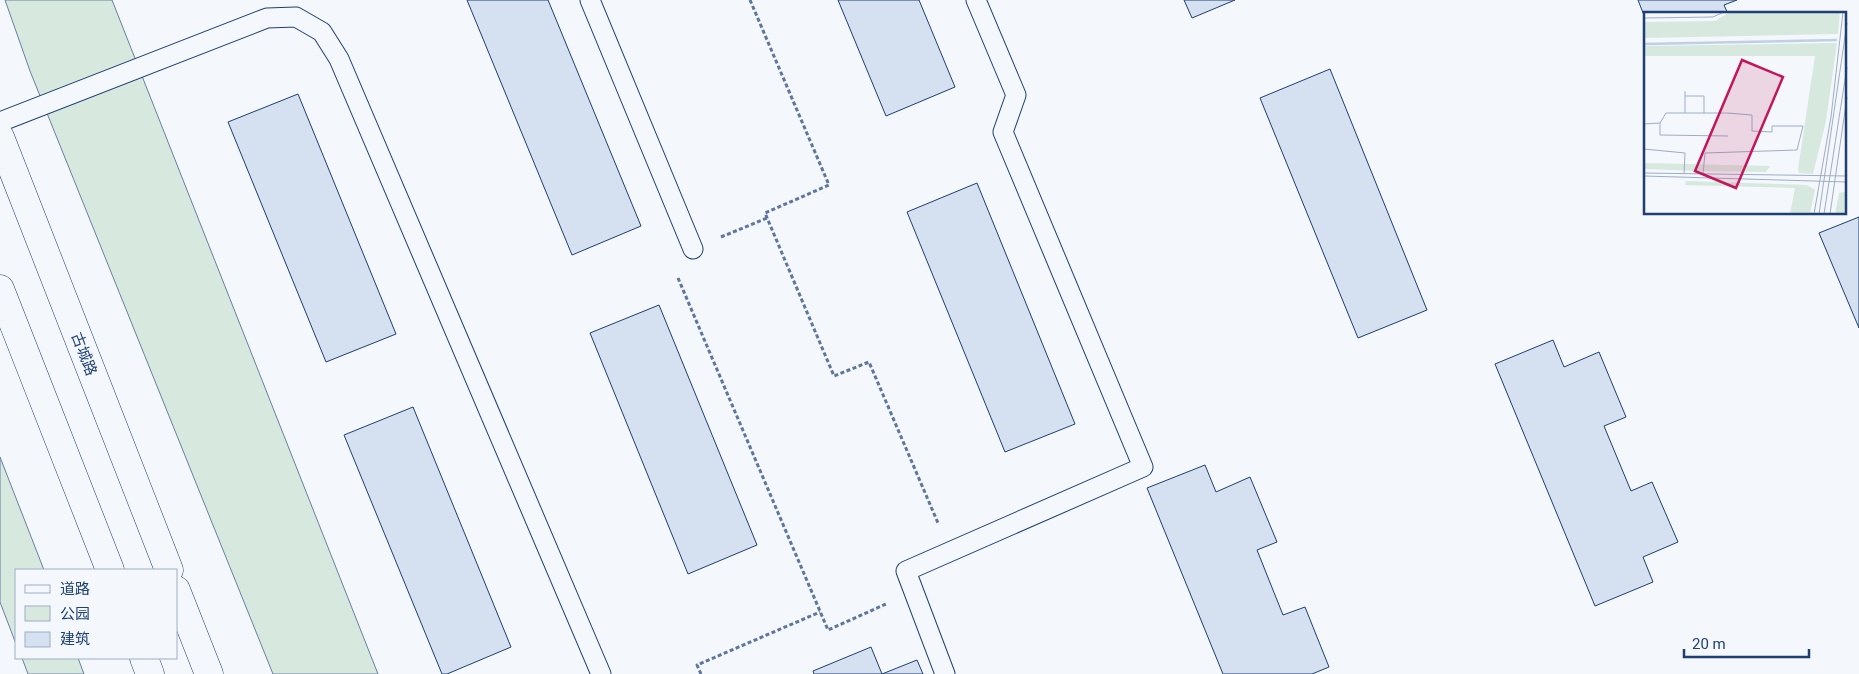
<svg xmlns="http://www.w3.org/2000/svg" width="1859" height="674" font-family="Roboto,'Noto Sans SC',sans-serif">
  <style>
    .green { fill: #d7e8df; stroke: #687fa3 }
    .building { fill: #d5e0f0; stroke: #1d3f73 }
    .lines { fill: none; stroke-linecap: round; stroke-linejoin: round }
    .service-casing { stroke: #1d3f73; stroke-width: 21 }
    .secondary-casing { stroke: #1d3f73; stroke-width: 29 }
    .path { stroke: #5e769c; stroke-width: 3; stroke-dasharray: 4 2.5; stroke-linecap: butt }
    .service { stroke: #f4f7fb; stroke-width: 19 }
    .secondary { stroke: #f4f7fb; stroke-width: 28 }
    .labels { text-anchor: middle; stroke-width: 4; stroke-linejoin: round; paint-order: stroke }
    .street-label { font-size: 15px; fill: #1d3f73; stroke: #f4f7fb }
    .inset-river { fill: none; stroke: #bed0e5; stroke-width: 2.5 }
    .inset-road { fill: none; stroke: #9eadc5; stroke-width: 1 }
    .view { fill: #c2185b; fill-opacity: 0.15; stroke: #c2185b; stroke-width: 2.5 }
    .inset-edge { fill: none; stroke: #1d3f73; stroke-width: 2.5 }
  </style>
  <rect width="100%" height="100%" fill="#f4f7fb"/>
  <g class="green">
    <polygon points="5,0 112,0 378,674 273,674 30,71"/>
    <polygon points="0,457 44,570 16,570 16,644 0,602"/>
    <polygon points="22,658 78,658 84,674 28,674"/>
  </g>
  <g class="building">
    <polygon points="467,0 548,0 641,226 572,255"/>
    <polygon points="838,0 919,0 955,87 886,116"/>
    <polygon points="1184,0 1235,0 1192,18"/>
    <polygon points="1638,0 1737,0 1724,5 1728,14 1645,14 1645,18"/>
    <polygon points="1330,69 1427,310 1358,338 1260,98"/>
    <polygon points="298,94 396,334 326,362 228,122"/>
    <polygon points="977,183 1075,424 1005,452 907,212"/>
    <polygon points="1859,217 1859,328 1819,233"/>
    <polygon points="659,305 757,545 688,574 590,333"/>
    <polygon points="1553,340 1564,367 1599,352 1626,417 1604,426 1631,491 1652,482 1678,542 1643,557 1653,582 1595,606 1495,364"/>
    <polygon points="413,407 511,647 447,674 442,674 344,435"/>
    <polygon points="1205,465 1216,492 1250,477 1277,542 1257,550 1283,615 1305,607 1329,667 1312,674 1223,674 1147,488"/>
    <polygon points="871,647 882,674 917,660 923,674 814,674 813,671"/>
  </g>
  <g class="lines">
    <g class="service-casing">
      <g id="service">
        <polyline points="590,0 693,249"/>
        <polyline points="0,122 267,18 296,17 322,32 339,59 601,674"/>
        <polyline points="945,674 906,571 1143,467 1003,132 1016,95 976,0"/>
      </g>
    </g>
    <g class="secondary-casing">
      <g id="secondary">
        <polyline points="0,137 169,570"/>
        <polyline points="0,289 110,570"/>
        <polyline points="176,590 209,674"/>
        <polyline points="144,658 150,674"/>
      </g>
    </g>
    <g class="path">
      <polyline points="750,0 829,185 765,213 834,376 869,362 938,523"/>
      <polyline points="721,237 767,218"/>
      <polyline points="678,278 828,630 886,604"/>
      <polyline points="701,674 697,665 820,612"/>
    </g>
    <use href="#service" class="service"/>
    <use href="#secondary" class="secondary"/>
  </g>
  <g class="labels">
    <g class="street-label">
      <text transform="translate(84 354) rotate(69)" y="5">古城路</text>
    </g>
  </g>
  <g transform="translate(1644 12)">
    <rect width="202" height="202" fill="#f4f7fb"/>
    <path d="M 86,0 L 196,0 L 194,22 L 0,26 L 0,10 L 71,9 ZM 193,31 L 182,109 L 169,162 L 155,161 L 154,157 L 171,44 L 0,44 L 0,34 ZM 0,151 L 126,154 L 122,160 L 56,159 L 0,157 ZM 42,169 L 163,173 L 171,178 L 166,202 L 146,202 L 151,176 L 41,173 ZM 202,180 L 202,202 L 191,202 L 195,181 Z" fill="#d7e8df"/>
    <path class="inset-river" d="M 0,32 L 193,28"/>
    <path class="inset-road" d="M 0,6 L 69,5 L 80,0M 41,79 L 41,101M 41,84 L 60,84 L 60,101M 16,111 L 16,123 L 84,124M 0,112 L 16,111 L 22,101 L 83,101 L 108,103 L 108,119 L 128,120 L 128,114 L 159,114 L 153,138 L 61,141 L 59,162M 0,137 L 41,141 L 40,162M 0,161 L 203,164M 0,164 L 203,170M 170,202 L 187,105 L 199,0M 175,202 L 203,11M 180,202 L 203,55M 186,202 L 203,85"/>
    <path class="view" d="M 98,48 L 139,65 L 92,176 L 51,159 Z"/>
    <rect width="202" height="202" class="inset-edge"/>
  </g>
  <rect x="15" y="569" width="162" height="90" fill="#f4f7fb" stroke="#9eadc5"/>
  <rect x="25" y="585" width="25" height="8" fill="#f4f7fb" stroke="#9eadc5"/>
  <text x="60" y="594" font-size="15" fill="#1d3f73">道路</text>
  <rect x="25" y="606" width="25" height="15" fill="#d7e8df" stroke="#9eadc5"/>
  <text x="60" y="619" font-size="15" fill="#1d3f73">公园</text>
  <rect x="25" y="632" width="25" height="15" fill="#d5e0f0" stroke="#9eadc5"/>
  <text x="60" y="644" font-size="15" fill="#1d3f73">建筑</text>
  <path d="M1684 649v8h125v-8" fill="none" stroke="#1d3f73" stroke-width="2.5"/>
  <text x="1692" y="649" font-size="15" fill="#1d3f73" stroke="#f4f7fb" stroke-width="4" paint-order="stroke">20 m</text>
</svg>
